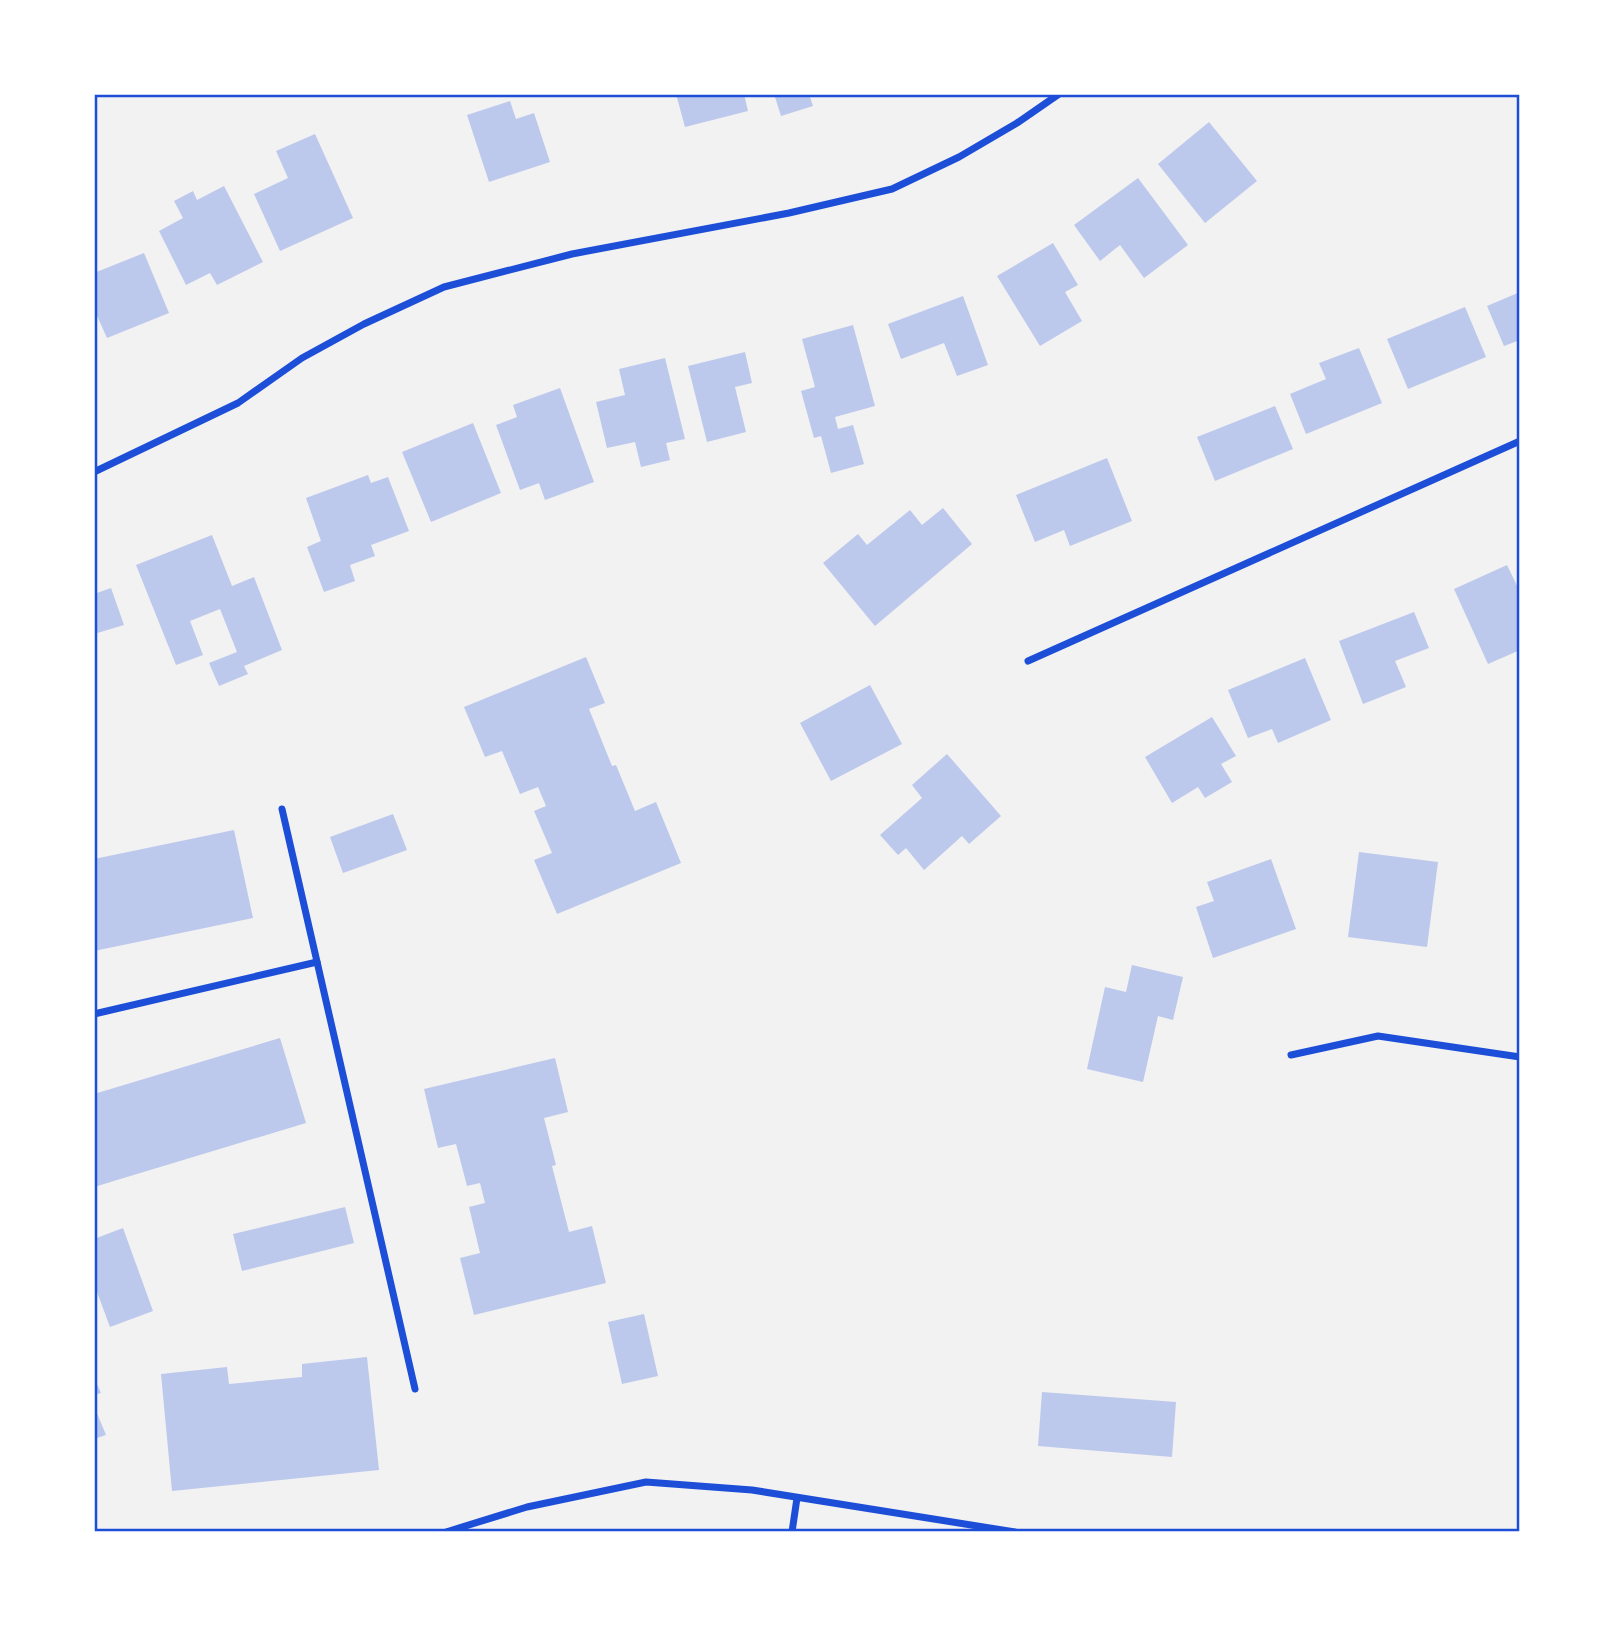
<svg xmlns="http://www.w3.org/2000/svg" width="1614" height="1626" font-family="Overpass,sans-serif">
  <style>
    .building { fill: #bdc9ec }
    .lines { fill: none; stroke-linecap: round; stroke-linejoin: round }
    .minor { stroke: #1d4ed8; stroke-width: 7 }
    .neatline { fill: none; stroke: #1d4ed8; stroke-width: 2.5 }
  </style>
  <rect width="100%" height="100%" fill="#f2f2f2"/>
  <g class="building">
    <polygon points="676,94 744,94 748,111 685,127"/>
    <polygon points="774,94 809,94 813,106 781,116"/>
    <polygon points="510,101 516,119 534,113 550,162 489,182 467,115"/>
    <polygon points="1209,122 1257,181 1205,223 1158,164"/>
    <polygon points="315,134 353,218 280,251 254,194 288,178 276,151"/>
    <polygon points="1138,178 1188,245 1144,278 1120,245 1100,261 1074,225"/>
    <polygon points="224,186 263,262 217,285 210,273 186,285 159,231 183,218 174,201 193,191 197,200"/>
    <polygon points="1053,243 1078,285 1065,292 1082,321 1040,346 997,276"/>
    <polygon points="144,253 169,313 107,338 94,309 94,273"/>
    <polygon points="1520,292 1520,340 1504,346 1487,306"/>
    <polygon points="963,296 988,365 957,376 944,343 901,359 888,324"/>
    <polygon points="1465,307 1486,357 1408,389 1387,339"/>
    <polygon points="853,325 875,406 835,417 838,429 853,425 864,464 831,473 821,436 814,438 801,391 815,387 802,339"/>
    <polygon points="1359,348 1382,403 1306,434 1290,394 1326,379 1319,363"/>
    <polygon points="745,352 752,383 735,387 746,432 707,442 688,366"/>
    <polygon points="665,358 685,439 666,443 670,460 641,467 635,442 607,448 596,402 625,395 619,369"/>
    <polygon points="560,388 594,482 545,500 539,483 520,490 496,425 517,417 513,405"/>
    <polygon points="1275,406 1293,449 1215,481 1197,437"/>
    <polygon points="473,423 501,493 431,522 402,452"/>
    <polygon points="1107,458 1132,521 1070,546 1064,530 1035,542 1016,495"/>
    <polygon points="368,475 371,483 388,477 409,531 371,545 375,556 350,565 355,581 324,592 307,547 321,541 306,498"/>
    <polygon points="943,508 972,544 875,626 823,563 858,534 867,545 910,510 922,525"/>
    <polygon points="212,535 232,586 254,577 282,650 244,666 248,674 219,686 209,663 237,652 220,609 190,621 203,655 176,665 136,565"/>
    <polygon points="1507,565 1520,592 1520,650 1488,664 1454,589"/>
    <polygon points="111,588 124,625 94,634 94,594"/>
    <polygon points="1414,612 1429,648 1395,661 1406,687 1363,704 1339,641"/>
    <polygon points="586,657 605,703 589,709 612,766 616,765 635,811 656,802 681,863 557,914 534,860 552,853 534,811 546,806 538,787 520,794 502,751 485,757 464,707"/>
    <polygon points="1305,658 1331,720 1278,743 1272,729 1248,738 1228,690"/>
    <polygon points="870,685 902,744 831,781 800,723"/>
    <polygon points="1212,717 1236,756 1221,764 1232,782 1205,798 1198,787 1172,803 1145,757"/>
    <polygon points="947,754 1001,816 969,844 962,836 924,870 906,848 898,855 880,835 922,798 912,785"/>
    <polygon points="393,814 407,850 343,873 330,837"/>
    <polygon points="234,830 253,918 94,951 94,859"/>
    <polygon points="1359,852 1438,862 1427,947 1348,937"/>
    <polygon points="1271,859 1296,929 1213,958 1196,907 1214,901 1207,882"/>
    <polygon points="1132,965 1183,977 1173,1020 1158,1016 1143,1082 1087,1069 1105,987 1126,992"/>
    <polygon points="280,1038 306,1123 94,1187 94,1094"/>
    <polygon points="555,1058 568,1112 544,1118 556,1165 552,1166 569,1232 592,1226 606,1283 474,1315 460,1258 480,1253 469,1207 485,1203 480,1183 467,1186 456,1144 438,1148 424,1089"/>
    <polygon points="345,1207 354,1243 242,1271 233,1234"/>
    <polygon points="123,1228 153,1311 110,1327 94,1284 94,1239"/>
    <polygon points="644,1314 658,1376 622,1384 608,1322"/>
    <polygon points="367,1357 379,1470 172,1491 161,1374 227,1367 229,1384 302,1377 302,1364"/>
    <polygon points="94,1377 101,1393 94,1395"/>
    <polygon points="1042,1392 1176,1402 1172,1457 1038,1446"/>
    <polygon points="94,1406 106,1435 94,1439"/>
  </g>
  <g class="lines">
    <g class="minor">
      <polyline points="94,472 238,403 302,358 364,324 444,287 572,254 789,213 892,189 959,157 1017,123 1059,94"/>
      <polyline points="1028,661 1520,441"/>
      <polyline points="282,809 415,1389"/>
      <polyline points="94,1014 317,962"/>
      <polyline points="1291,1055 1378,1036 1520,1057"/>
      <polyline points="446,1532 527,1507 646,1482 752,1490 1015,1532"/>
      <polyline points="792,1532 797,1498"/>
    </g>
  </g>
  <rect width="1614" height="1626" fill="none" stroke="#ffffff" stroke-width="192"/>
  <rect x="96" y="96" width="1422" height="1434" class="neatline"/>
</svg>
